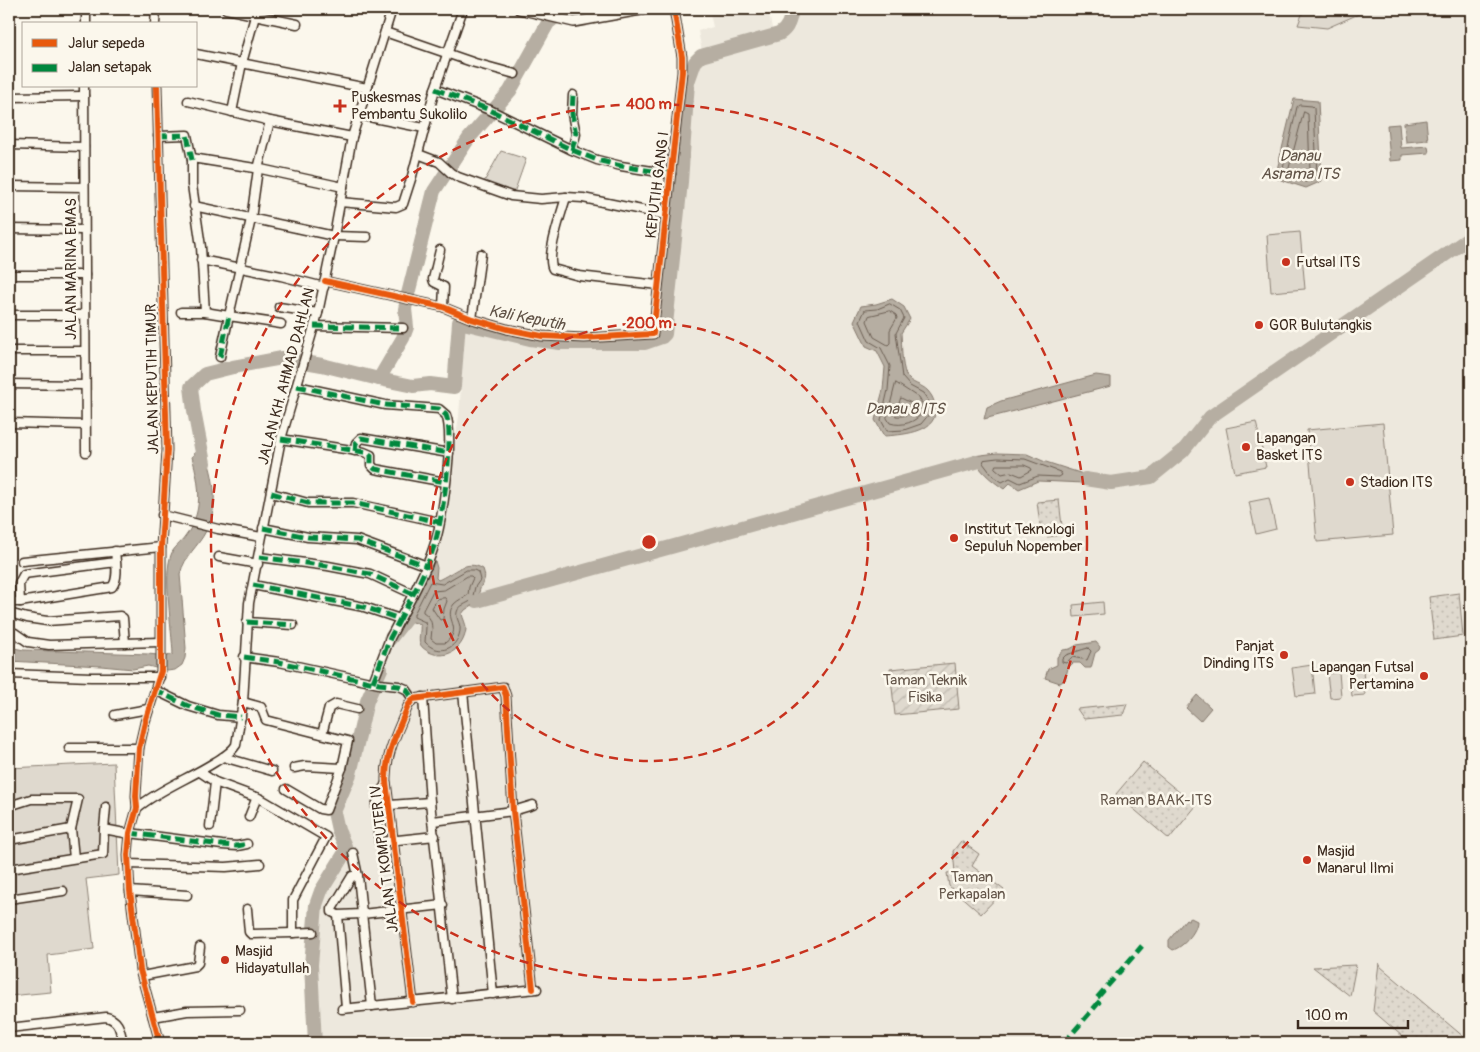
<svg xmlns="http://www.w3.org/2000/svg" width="1480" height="1052" font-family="Pangolin,sans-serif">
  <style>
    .built { fill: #ede8dd }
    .grass { fill: #dfd9ce; stroke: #8d8276 }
    .park { fill: url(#park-dots); stroke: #8d8276 }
    .garden { fill: url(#garden-furrows); stroke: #8d8276 }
    .water { fill: #b6aea2; stroke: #85796d }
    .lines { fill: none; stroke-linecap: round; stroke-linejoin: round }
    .shore { stroke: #6c5f53; stroke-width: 1 }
    .river { stroke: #b6aea2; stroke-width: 14 }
    .minor-casing { stroke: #3b2a1e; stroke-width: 11 }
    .major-casing { stroke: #3b2a1e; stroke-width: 12 }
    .minor { stroke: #fbf7ec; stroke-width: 8 }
    .major { stroke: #fbf7ec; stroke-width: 9 }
    .quiet { stroke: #00873e; stroke-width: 5; stroke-dasharray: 10 5; stroke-linecap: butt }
    .cycleway-casing { stroke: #fbf7ec; stroke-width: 9 }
    .cycleway { stroke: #e8590c; stroke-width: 6 }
    .ring { fill: none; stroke: #c8321e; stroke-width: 2.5; stroke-dasharray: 9 6 }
    .poi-dot { fill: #c8321e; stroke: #fbf7ec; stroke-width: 2 }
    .labels { text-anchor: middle; stroke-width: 5; stroke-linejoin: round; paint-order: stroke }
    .poi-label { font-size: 15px; fill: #3b2a1e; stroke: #fbf7ec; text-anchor: start }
    .street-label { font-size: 15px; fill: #3b2a1e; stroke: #fbf7ec }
    .park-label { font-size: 15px; fill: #64564a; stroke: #fbf7ec }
    .water-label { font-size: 16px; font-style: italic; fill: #605246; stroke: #fbf7ec }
    .centre { fill: #c8321e; stroke: #fbf7ec; stroke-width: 2.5 }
    .ring-label { font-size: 15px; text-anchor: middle; font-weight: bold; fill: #c8321e; stroke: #fbf7ec; stroke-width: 5; stroke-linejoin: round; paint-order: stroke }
  </style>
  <defs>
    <pattern id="park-dots" width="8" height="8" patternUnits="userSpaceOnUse" patternTransform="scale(1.25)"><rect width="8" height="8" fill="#dfd9ce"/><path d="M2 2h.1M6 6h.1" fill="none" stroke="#c0bab0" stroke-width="1.8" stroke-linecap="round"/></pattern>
    <pattern id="garden-furrows" width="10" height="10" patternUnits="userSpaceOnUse" patternTransform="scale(1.25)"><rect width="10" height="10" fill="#dfd9ce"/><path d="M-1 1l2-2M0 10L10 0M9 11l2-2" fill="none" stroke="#c0bab0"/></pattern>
  </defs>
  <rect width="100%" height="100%" fill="#fbf7ec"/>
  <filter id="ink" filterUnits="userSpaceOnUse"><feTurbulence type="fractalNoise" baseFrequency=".02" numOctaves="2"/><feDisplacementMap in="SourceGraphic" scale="10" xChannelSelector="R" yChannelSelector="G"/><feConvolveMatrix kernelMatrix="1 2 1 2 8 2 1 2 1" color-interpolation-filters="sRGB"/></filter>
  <g filter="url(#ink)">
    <g class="built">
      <polygon points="709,9 768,9 773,33 702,51 698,31 713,27"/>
      <polygon points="796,9 1471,9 1471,1043 322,1043 316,940 321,899 349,849 339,816 379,683 393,626 430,557 443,519 459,416 465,329 556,346 621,348 662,343 694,56 795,28"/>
    </g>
    <g class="grass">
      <polygon points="1304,9 1370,9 1327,28 1298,25"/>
      <polygon points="501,151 526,159 514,193 484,182"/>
      <polygon points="1300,232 1305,289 1271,292 1267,235"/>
      <polygon points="1256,422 1266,467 1235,473 1226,428"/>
      <polygon points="1383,423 1393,535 1317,542 1307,430"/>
      <polygon points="1269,498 1276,529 1256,534 1249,502"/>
      <polygon points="1103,602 1104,614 1074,617 1073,605"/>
      <polygon points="1312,665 1315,694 1296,696 1292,668"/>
      <polygon points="1363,670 1365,695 1352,696 1349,672"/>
      <polygon points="1339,672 1341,697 1330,698 1327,674"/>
      <polygon points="114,763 119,875 86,879 94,949 48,955 51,992 9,996 9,768"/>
    </g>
    <g class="park">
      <polygon points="1059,500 1063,535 1047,537 1047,532 1041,532 1037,502"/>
      <polygon points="1459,593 1463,636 1434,640 1429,597"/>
      <polygon points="1127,704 1123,715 1084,719 1077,709"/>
      <polygon points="1143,762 1196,806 1169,839 1116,794"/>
      <polygon points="961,841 979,854 972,866 1004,890 981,914 949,886 947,873 955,872 953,851"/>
      <polygon points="1379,963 1381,967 1471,1043 1410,1043 1373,1011"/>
      <polygon points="1356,965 1350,996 1313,967"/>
    </g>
    <polygon class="garden" points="955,663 959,709 895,715 890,669"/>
    <g class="water">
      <polygon points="1294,99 1318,101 1322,181 1306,188 1275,178"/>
      <polygon points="1426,120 1428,140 1406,142 1404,123"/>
      <polygon points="1399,124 1401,148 1428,146 1429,153 1402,155 1402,160 1390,161 1387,125"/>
      <path d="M 892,299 L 904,307 L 910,319 L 901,333 C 902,346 901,363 906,375 C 910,384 922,384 928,391 C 934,398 935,403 935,412 C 935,433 900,435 884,436 L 875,420 L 883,390 L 885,367 L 877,351 L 866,346 L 854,321 L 861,306 L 876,304 Z"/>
      <polygon points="1096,375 1111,377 1111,386 984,419 987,407 1001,401"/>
      <path d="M 202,444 C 213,472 221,503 206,531 C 198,547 185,555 180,574 L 186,648 L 185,658 L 182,665 L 175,670 L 167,671 L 148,666 L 133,669 L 101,666 L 9,661 L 9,647 L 24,650 L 148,654 L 167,656 L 173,654 C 172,630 163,575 171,555 C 173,548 181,543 185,537 C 204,512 200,485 192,457 Z"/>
      <path d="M 997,453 L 1027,454 L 1043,461 L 1086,475 L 1084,483 L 1038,481 L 1019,489 L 1010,483 L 1004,489 C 991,480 979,471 973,456 Z"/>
      <path d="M 435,561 L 437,568 L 436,578 L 438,580 C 453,574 466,558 483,569 C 487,580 483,580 480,589 C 478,594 479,598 477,602 L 465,610 L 462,614 C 463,619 466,623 466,629 C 464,648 447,661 429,652 C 426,650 422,648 420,644 C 418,638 421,631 420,624 L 405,620 Z"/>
      <polygon points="1096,642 1100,647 1099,650 1095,653 1091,668 1085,668 1080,663 1073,663 1068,668 1065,680 1060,683 1045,678 1048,669 1057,665 1057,657 1063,650 1070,649 1077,645"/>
      <polygon points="1197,695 1211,708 1200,721 1186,708"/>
      <path d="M 1191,918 L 1197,921 C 1197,932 1183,947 1173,950 L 1169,947 L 1169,940 L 1186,919 L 1188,920 Z"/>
    </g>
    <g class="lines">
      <g class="shore">
        <polygon points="1300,105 1312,106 1314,108 1317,176 1306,182 1283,175 1282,173 1297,107"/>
        <polygon points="1304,112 1308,114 1310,172 1305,176 1290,171 1289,169"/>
        <polygon points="890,304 900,310 904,318 896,333 902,377 910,386 923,393 930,403 930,413 921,424 904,430 887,431 881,420 888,390 890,366 881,348 869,341 860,321 865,310 877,309"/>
        <polygon points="890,311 896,315 897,318 890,330 890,343 888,345 874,337 867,321 869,316"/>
        <path d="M 896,383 L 919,398 L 923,405 L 923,412 C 916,422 902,427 890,423 L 887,418 Z"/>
        <path d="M 901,398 L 913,404 L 916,408 C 912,414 903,417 896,416 Z"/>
        <polygon points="998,458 1025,459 1060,472 1062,475 1059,477 1038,476 1020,483 1010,478 1002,482 992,475 983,463 984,460"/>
        <polygon points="996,465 1024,465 1031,468 1032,470 1021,476 1011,472 1002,474 995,468"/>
        <path d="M 467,570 L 474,570 L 478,572 L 480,580 L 475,587 L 472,600 C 467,604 459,605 457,612 C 455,620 463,624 459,635 C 454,651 437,655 425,642 L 426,627 L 425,622 L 414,617 L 414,614 L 430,582 L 442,584 Z"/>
        <path d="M 468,576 L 471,576 L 473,578 L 469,587 L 468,595 C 463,598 458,600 454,604 C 442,619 465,628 445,643 L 436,643 L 431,639 C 432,628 434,619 423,612 L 423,610 L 433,591 L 444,590 Z"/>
        <polygon points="445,598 447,601 444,609 443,619 440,620 432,608 437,599"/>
        <path d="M 1088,648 L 1091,651 L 1087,660 L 1072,657 L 1066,663 L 1062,662 L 1062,659 L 1066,655 C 1073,653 1080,650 1088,648 Z"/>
      </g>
      <g class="river">
        <path d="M 379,379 L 413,386 L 430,384 L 454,387 L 459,322 L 530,339 L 560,343 L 645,343 L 662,337 L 665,334 L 681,182 L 688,82 L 695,62 L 701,56 L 779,34 C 789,28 790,19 792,9"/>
        <polyline points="204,463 194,411 191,387 205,374 233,367 282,358 322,365 379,379 403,338 407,327 405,309 408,294 434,191 469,138 510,91 548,23 565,10 588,9"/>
        <polyline points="1085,479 1111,483 1151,477 1183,451 1210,417 1471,237"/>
        <polyline points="477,601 976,462"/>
        <polyline points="390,639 405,620"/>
        <polyline points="315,1043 311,965 316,905 321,891 344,854 345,846 338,830 334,812 350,774 367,701 381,669"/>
      </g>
      <g class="minor-casing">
        <g id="minor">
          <polyline points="226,9 297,24"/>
          <polyline points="86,24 86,9"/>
          <polyline points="155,24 156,9"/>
          <polyline points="385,32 475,63 515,74"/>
          <polyline points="196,54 367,88"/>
          <polyline points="84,86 86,452"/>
          <polyline points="157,86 167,450 161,547 161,671 145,722 139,748 136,796 137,808 130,833 128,855 130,891 140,970 160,1043"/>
          <polyline points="435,89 490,110 572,150 597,160 621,166 671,174"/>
          <polyline points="9,97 84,96"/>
          <polyline points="188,101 270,121 352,137"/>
          <polyline points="232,112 242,63 257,9"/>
          <polyline points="359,115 424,128"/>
          <polyline points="158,136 187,135 192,160"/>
          <polyline points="9,145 84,147"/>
          <polyline points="572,150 576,134 572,114 573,95"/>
          <polyline points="418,154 439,162 451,173 458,177 511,196 541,199 566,197 583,198 666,215"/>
          <polyline points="9,186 84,187"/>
          <path d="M 566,197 C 562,212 545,257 553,269 L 579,276 L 658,285"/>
          <polyline points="340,202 396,207 403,204 412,176 435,89 463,9"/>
          <polyline points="194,206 334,236 367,237"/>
          <polyline points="9,229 84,230"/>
          <polyline points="440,250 433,279 434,282 444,287 443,307"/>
          <polyline points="201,260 281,276 324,287"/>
          <polyline points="9,275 85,275"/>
          <polyline points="325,281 443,307 472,319 507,329 542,336 584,338 653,334 682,72 682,57 674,9"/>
          <polyline points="279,307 318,313"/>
          <polyline points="181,312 205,312 229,316 251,219 258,169 270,121"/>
          <polyline points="205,312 201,247 192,185 192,158 261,169 343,187"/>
          <polyline points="9,315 85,315"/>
          <polyline points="472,319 481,254"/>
          <polyline points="314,326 403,328"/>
          <polyline points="9,351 85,351"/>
          <polyline points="220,357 229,316 281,324"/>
          <polyline points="9,384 85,385"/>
          <path d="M 297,386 L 385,405 L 439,409 L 446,415 C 455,437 442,525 433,549 C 425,574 412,596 400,619"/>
          <polyline points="9,423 85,425"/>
          <polyline points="281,439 364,452 371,455 371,465 375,469 445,482"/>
          <polyline points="355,451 356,443 361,438 449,453"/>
          <polyline points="271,493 308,503 353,503 439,522"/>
          <polyline points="162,515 218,529 261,537"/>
          <polyline points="263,528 308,537 357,540 427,566"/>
          <path d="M 115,551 C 116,562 119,579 112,587 L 20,602 L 19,583 L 24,574 L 116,562"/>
          <polyline points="219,557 258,564"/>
          <polyline points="259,557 328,566 370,574 413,594"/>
          <polyline points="22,561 161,547"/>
          <polyline points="253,585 364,607 400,619 390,638 373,682"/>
          <polyline points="9,602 20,602"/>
          <polyline points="9,613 27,618 47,621 120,616 123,618 125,643"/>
          <polyline points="247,622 293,625"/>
          <polyline points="9,631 15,633 28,642 49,645 160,642"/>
          <polyline points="244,657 279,662 379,684 399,686 406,689 413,699"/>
          <polyline points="9,674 91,677 160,677"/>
          <polyline points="155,690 188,706 218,715 241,717"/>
          <polyline points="463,692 493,994"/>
          <polyline points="423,697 430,802 452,999"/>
          <polyline points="243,702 261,707 266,720 348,741 342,768 326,810 320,809 286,789"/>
          <polyline points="115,715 148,709"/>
          <polyline points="322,734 329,708 336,704 357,709"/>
          <polyline points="69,748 139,748"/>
          <polyline points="223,757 272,771"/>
          <polyline points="294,768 305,766 342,768"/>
          <polyline points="200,772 215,782 261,799 326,837 293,900 293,933 313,932"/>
          <polyline points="386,783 376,805 379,842 435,836"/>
          <polyline points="390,805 430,802"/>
          <polyline points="9,806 31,799 78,799 71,829 74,858"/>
          <polyline points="106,807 104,829 130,834"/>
          <path d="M 137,808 C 160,789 190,778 215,762 C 223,757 231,753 236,745 L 243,702 L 249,603 L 281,439 L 318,313 L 334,236 L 352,137 L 392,9"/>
          <polyline points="249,817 257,797"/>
          <polyline points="433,821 513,811 533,805"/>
          <polyline points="210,826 215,782"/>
          <polyline points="130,833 222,845 237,846 247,844"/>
          <polyline points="9,840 71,829"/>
          <polyline points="353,853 358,876"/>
          <polyline points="128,864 226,867 260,864"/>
          <polyline points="9,869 103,854 104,829"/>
          <polyline points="130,891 187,895"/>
          <polyline points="9,899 63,891"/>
          <polyline points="247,909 249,932 251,934 293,933"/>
          <polyline points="338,915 332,912 332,909 352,876 358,876 372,1006"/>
          <polyline points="338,915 362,914 443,905"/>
          <polyline points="338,915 346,1008"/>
          <polyline points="142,976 195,966 198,963 200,947"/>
          <path d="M 413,1002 L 386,781 C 385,754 398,731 408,706 L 413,699 L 503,687 L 506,696 L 513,811 L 533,989"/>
          <polyline points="342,1009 537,989"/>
          <polyline points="153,1017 187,1011 240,1010"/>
          <path d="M 9,1028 L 106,1017 C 120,1020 120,1031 123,1043"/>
        </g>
      </g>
      <g class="major-casing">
        <polyline id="major" points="519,9 574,22 646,9"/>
      </g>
      <use href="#minor" class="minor"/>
      <use href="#major" class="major"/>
      <g class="quiet">
        <polyline points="435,89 490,110 572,150 597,160 621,166 671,174"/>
        <polyline points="158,136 187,135 192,160"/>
        <polyline points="572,150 576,134 572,114 573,95"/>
        <polyline points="314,326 403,328"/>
        <polyline points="220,357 229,316"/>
        <path d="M 297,386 L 385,405 L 439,409 L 446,415 C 455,437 442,525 433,549 C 425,574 412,596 400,619"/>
        <polyline points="281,439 364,452 371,455 371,465 375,469 445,482"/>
        <polyline points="355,451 356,443 361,438 449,453"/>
        <polyline points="271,493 308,503 353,503 439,522"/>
        <polyline points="263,528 308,537 357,540 427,566"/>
        <polyline points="259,557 328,566 370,574 413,594"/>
        <polyline points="253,585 364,607 400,619 390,638 373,682"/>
        <polyline points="247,622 293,625"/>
        <polyline points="244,657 279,662 379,684 399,686 406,689 413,699"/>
        <polyline points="155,690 188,706 218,715 241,717"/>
        <polyline points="130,833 222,845 237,846 247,844"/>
        <polyline points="1064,1043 1100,1001 1097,998 1142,946"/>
      </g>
      <g class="cycleway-casing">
        <g id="cycleway">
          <polyline points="157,86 167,450 161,547 161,671 145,722 139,748 136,796 137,808 130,833 128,855 130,891 140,970 160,1043"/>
          <polyline points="325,281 443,307 472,319 507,329 542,336 584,338 653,334 682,72 682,57 674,9"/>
          <path d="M 413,1002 L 386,781 C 385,754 398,731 408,706 L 413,699 L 503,687 L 506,696 L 513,811 L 533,989"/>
        </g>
      </g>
      <use href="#cycleway" class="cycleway"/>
    </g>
  </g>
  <g class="ring">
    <circle cx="649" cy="542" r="219"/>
    <circle cx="649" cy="542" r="438"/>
  </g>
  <g class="poi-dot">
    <path d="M337.5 98.5h5v5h5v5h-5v5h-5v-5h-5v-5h5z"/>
    <circle cx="1286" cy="262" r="5"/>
    <circle cx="1259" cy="325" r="5"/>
    <circle cx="1246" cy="447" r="5"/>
    <circle cx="1350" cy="482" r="5"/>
    <circle cx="954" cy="538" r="5"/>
    <circle cx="1284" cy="655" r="5"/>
    <circle cx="1424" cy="676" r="5"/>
    <circle cx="1307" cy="860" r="5"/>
    <circle cx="225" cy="960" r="5"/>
  </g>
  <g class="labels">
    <g class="poi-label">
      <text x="351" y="102">Puskesmas<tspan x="351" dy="17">Pembantu Sukolilo</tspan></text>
      <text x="1296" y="267">Futsal ITS</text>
      <text x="1269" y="330">GOR Bulutangkis</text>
      <text x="1256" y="443">Lapangan<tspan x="1256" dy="17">Basket ITS</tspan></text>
      <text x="1360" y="487">Stadion ITS</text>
      <text x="964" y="534">Institut Teknologi<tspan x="964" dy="17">Sepuluh Nopember</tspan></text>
      <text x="1274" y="651" text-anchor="end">Panjat<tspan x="1274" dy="17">Dinding ITS</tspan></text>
      <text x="1414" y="672" text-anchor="end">Lapangan Futsal<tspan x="1414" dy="17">Pertamina</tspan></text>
      <text x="1317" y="856">Masjid<tspan x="1317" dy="17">Manarul Ilmi</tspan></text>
      <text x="235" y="956">Masjid<tspan x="235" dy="17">Hidayatullah</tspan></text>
    </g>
    <g class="street-label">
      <text transform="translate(657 185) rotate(-83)" y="5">KEPUTIH GANG I</text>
      <text transform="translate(71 269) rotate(-90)" y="5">JALAN MARINA EMAS</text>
      <text transform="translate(286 376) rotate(-75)" y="5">JALAN KH. AHMAD DAHLAN</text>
      <text transform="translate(152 379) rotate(-91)" y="5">JALAN KEPUTIH TIMUR</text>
      <text transform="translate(384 859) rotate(-97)" y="5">JALAN T KOMPUTER IV</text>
    </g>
    <g class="park-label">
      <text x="925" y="685">Taman Teknik<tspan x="925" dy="17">Fisika</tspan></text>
      <text x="1156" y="805">Raman BAAK-ITS</text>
      <text x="972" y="882">Taman<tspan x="972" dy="17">Perkapalan</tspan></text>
    </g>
    <g class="water-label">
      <text x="1300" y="161">Danau<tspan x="1300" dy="18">Asrama ITS</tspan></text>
      <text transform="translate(527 317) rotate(11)" y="6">Kali Keputih</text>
      <text x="905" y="414">Danau 8 ITS</text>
    </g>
  </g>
  <circle cx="649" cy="542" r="8" class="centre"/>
  <g class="ring-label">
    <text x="649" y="109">400 m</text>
    <text x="649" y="328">200 m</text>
  </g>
  <rect width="1480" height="1052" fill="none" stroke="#fbf7ec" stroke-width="30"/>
  <rect x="15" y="15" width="1450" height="1022" fill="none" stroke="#3b2a1e" stroke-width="2" filter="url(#ink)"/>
  <rect x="22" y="22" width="175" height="65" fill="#fbf7ec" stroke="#aea59a"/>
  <rect x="32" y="39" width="25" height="8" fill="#e8590c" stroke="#aea59a"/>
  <text x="68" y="48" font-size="15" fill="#3b2a1e">Jalur sepeda</text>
  <rect x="32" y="64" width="25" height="8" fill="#00873e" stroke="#aea59a"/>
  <text x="68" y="72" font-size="15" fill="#3b2a1e">Jalan setapak</text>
  <path d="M1298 1020v8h110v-8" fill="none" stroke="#3b2a1e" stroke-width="2.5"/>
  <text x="1305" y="1020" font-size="15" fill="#3b2a1e" stroke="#fbf7ec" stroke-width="4" paint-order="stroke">100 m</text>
</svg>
